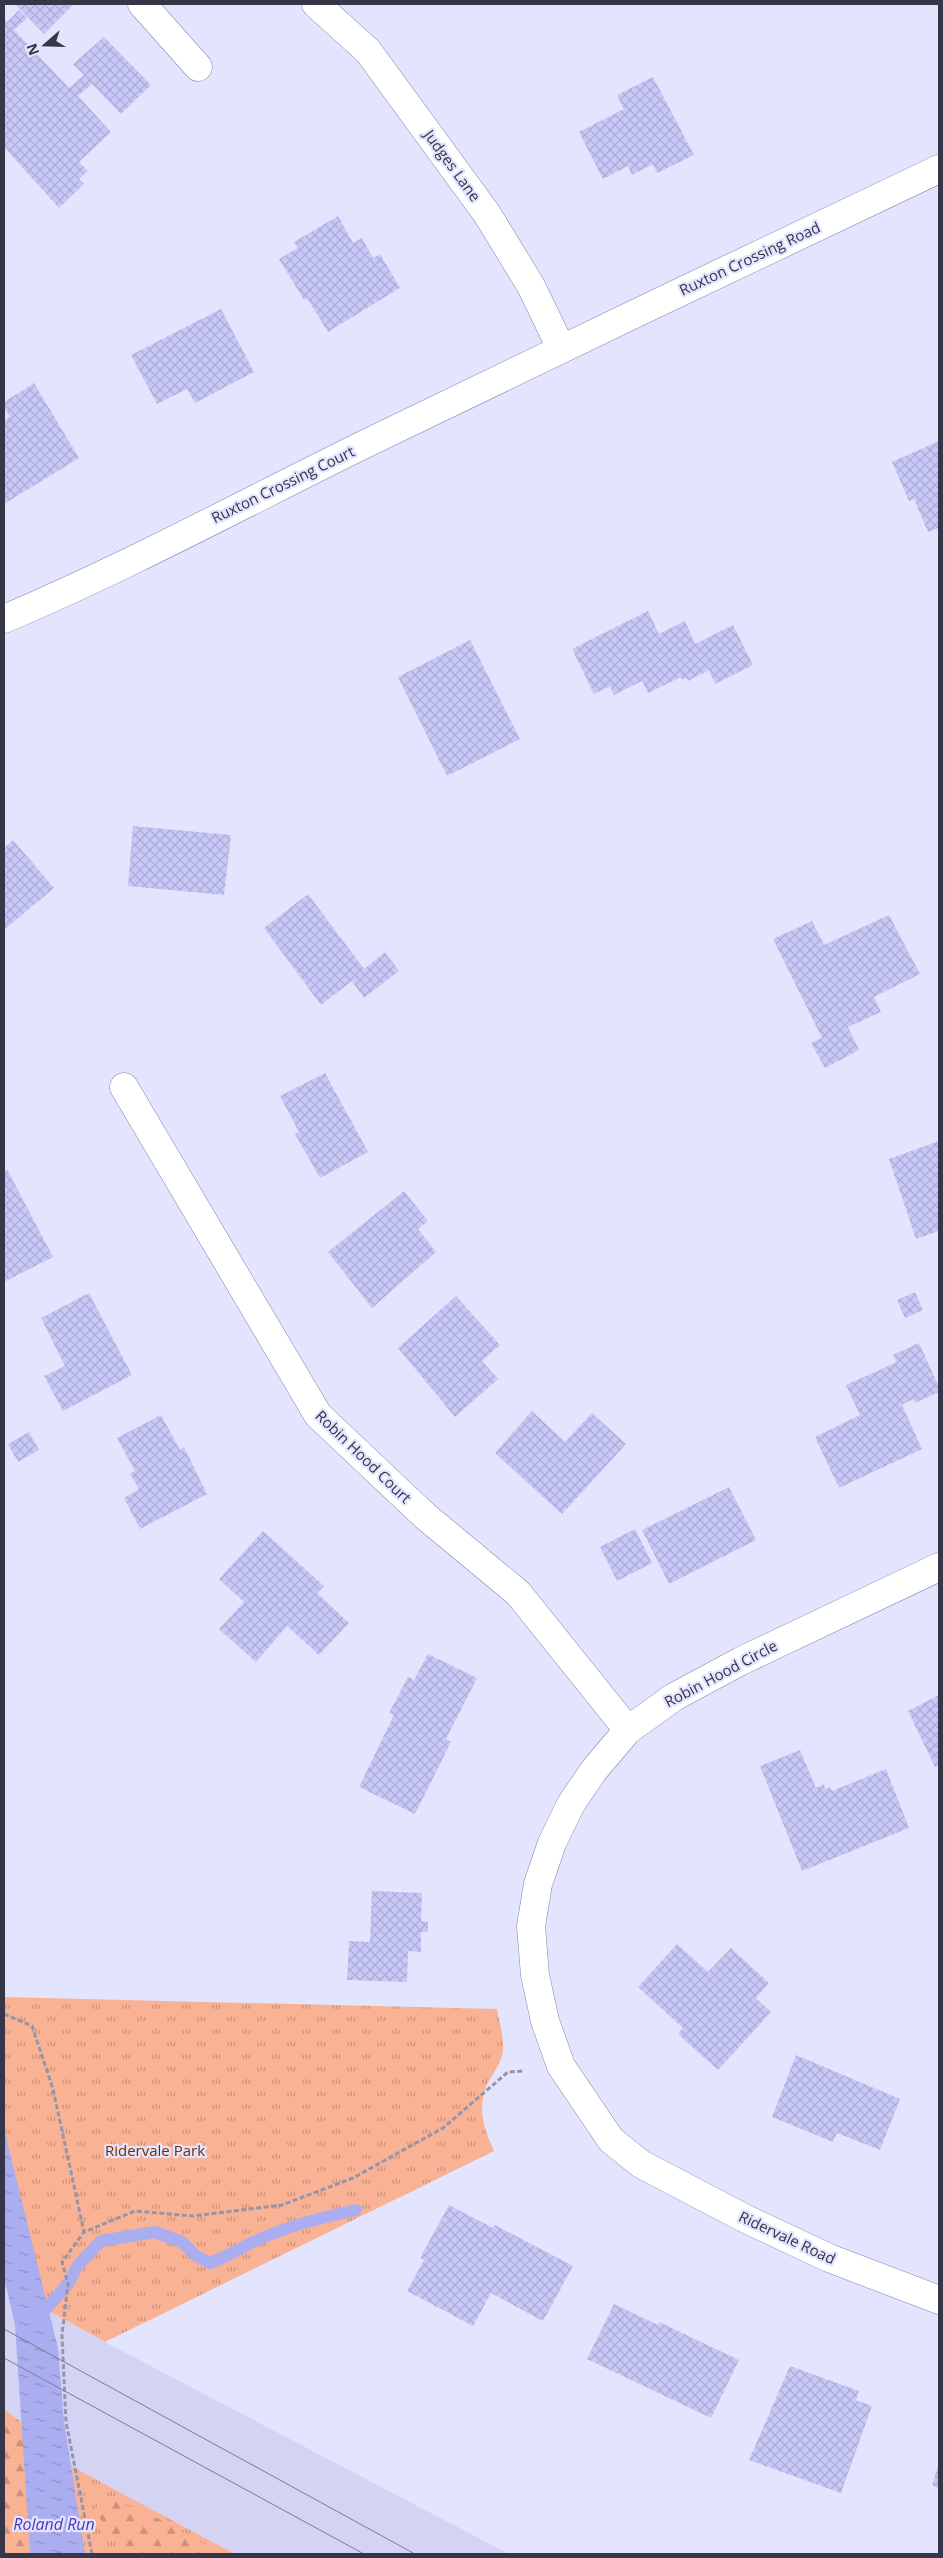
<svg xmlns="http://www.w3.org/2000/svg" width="943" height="2558" font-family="'Open Sans',sans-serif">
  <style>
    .built { fill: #d3d4f3 }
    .grass { fill: url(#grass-tufts) }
    .forest { fill: url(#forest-firs) }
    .water { fill: url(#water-ripples) }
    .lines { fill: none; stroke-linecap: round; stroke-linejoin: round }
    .stream { stroke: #abadf1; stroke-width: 12 }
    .building { fill: url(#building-cross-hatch) }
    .minor-casing { stroke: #8384ac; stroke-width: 29 }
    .path { stroke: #9495ab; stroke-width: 3; stroke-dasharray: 5 2.5; stroke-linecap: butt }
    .minor { stroke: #fff; stroke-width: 28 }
    .tram { stroke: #7b7c91; stroke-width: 1 }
    .labels { text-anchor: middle; stroke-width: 4.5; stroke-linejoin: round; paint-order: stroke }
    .street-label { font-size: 15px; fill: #353647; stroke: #e3e5ff }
    .park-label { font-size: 15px; fill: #752a00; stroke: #e3e5ff }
    .water-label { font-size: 16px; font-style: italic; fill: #4e38ba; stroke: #e3e5ff }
  </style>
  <defs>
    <pattern id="grass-tufts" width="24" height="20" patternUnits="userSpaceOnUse" patternTransform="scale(1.25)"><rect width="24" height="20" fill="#fab294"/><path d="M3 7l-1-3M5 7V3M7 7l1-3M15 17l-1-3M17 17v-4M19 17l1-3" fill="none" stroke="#cb927b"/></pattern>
    <pattern id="forest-firs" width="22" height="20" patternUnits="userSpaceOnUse" patternTransform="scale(1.25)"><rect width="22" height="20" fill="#fab294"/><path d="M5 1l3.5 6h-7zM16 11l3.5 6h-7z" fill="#cb927b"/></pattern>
    <pattern id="water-ripples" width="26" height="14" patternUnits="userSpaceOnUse" patternTransform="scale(1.25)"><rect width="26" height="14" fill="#abadf1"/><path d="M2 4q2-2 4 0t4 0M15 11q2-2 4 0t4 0" fill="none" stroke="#8c8ec5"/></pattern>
    <pattern id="building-cross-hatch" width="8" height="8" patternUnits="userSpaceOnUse" patternTransform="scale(1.25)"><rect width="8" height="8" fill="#c7c8f7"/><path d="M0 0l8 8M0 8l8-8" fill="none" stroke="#acacd5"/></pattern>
  </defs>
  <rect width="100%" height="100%" fill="#e3e5ff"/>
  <polygon class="built" points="4,2286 105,2342 509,2554 235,2554 4,2430"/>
  <g class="grass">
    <path d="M 4,1997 L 497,2009 C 499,2023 506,2041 502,2056 C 499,2067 490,2077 486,2087 C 477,2110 485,2131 494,2151 L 105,2342 L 4,2286 Z"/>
    <polygon points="4,2430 235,2554 4,2554"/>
  </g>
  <g class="forest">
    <polygon points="4,2409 22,2423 30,2554 4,2554"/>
    <polygon points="110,2499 159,2519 221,2554 123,2554 94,2509"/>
  </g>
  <polygon class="water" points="4,2129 58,2348 64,2421 85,2554 30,2554 15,2325 4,2277"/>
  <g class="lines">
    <path class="stream" d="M 38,2318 L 68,2284 L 78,2265 L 101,2241 L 155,2232 L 182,2242 L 195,2255 L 210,2263 C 224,2258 236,2251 249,2244 C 283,2227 320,2218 356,2210"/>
  </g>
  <g class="building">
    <polygon points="15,4 72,4 73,5 44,34"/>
    <polygon points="19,10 27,18 14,30 69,88 84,75 73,64 104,37 151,85 121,114 92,84 78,96 111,132 79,162 88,171 79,179 84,184 59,208 4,147 4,18 7,22"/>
    <polygon points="653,77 694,155 657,173 653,164 632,175 628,166 603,179 579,132 624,109 617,95"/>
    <polygon points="338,216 353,243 362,238 373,258 380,254 400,288 328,332 307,298 304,300 279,259 298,248 294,242"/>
    <polygon points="221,309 254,372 195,403 187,389 157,404 131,355"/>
    <polygon points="34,383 79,458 4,504 4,421 10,417 4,407 4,402"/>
    <polygon points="939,441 939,528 928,532 914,499 909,501 892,462"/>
    <polygon points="648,611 659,634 685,621 695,644 733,625 753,665 715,684 709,670 688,681 686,678 682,680 681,677 648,693 642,681 614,695 610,686 594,694 572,649"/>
    <polygon points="470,640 520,739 447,776 398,677"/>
    <polygon points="133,826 231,835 224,895 128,886"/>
    <polygon points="13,840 54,888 4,930 4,848"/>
    <polygon points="308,894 364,969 385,952 399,971 364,998 352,981 321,1005 264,928"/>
    <polygon points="889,915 920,974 874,997 881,1012 848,1027 859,1050 825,1068 811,1043 822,1038 773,939 812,921 824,945"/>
    <polygon points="325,1073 368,1152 320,1178 295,1134 299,1132 280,1096"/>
    <polygon points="939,1141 939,1231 916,1239 889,1159"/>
    <polygon points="7,1169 53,1257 4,1282 4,1171"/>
    <polygon points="404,1191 428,1221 418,1229 436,1252 372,1308 328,1252"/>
    <polygon points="915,1292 923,1310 905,1318 897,1300"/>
    <polygon points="89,1293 132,1375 63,1411 44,1376 65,1366 41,1318"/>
    <polygon points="456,1296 500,1345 482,1361 498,1379 455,1417 398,1348"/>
    <polygon points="919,1343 939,1387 939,1392 915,1403 913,1399 902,1405 922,1449 839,1488 815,1437 860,1415 846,1385 897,1362 893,1355"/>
    <polygon points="532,1411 565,1442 592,1413 626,1444 562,1514 495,1453"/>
    <polygon points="161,1415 180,1450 184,1447 207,1494 140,1529 124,1498 139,1489 130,1474 135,1471 117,1438"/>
    <polygon points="29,1432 39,1450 18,1462 8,1444"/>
    <polygon points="729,1487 756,1540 669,1584 642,1530"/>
    <polygon points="635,1529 652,1563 617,1581 600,1547"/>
    <polygon points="263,1531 324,1586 317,1593 349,1623 319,1655 287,1626 256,1662 219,1629 244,1602 219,1579"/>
    <polygon points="428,1654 477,1678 446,1739 451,1742 415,1814 359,1787 394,1715 389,1713 408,1677 414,1680"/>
    <polygon points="939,1695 939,1765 935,1767 908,1711"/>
    <polygon points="800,1750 816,1788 824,1784 825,1789 830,1787 832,1791 886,1769 909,1828 802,1871 760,1766"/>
    <polygon points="372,1891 422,1893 421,1921 428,1922 428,1932 421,1932 421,1952 408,1951 407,1982 347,1980 349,1941 370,1942"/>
    <polygon points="677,1944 708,1972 731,1948 769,1983 756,1998 771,2012 718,2070 678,2034 683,2028 638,1987"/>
    <polygon points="796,2055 900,2099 880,2150 837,2133 833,2142 772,2117"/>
    <polygon points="449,2205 493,2228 495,2225 573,2266 543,2321 491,2293 473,2326 407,2291 424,2260 420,2258"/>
    <polygon points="614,2304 658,2325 659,2322 739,2360 711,2418 587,2359"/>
    <polygon points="790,2366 859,2391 856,2400 872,2406 841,2493 749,2460"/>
    <polygon points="939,2463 939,2488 932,2485"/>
  </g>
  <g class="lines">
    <g class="minor-casing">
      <g id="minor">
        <polyline points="142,4 198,67"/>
        <polyline points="316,4 368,51 487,214 531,286 561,348"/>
        <path d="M 4,619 C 127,567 245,503 365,444 C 556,351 747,260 939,169"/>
        <polyline points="124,1087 318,1415 425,1516 518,1593 628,1730"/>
        <polyline points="939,1567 741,1661 674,1697 628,1730 594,1770 571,1804 552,1843 538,1884 531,1926 535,1975 545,2021 561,2066 611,2140 641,2164 744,2218 829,2258 939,2300"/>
      </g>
    </g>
    <g class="path">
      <polyline points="4,2014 32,2026 53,2089 84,2232"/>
      <polyline points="92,2554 66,2422 62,2335 68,2284 62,2262 84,2232 135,2211 193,2216 282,2205 353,2178 443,2128 508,2072 523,2071"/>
    </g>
    <use href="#minor" class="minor"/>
    <g class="tram">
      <polyline points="4,2329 415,2554"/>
      <polyline points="4,2358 364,2554"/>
    </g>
  </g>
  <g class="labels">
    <g class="street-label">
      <text transform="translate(452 166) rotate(54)" y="5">Judges Lane</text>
      <text transform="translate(750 259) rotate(-25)" y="5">Ruxton Crossing Road</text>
      <text transform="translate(283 485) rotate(-26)" y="5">Ruxton Crossing Court</text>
      <text transform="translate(363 1457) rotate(44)" y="5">Robin Hood Court</text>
      <text transform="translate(721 1674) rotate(-28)" y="5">Robin Hood Circle</text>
      <text transform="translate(787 2238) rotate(25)" y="5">Ridervale Road</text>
    </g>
    <g class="park-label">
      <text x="155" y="2156">Ridervale Park</text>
    </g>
    <g class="water-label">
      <text x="54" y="2530">Roland Run</text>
    </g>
  </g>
  <rect width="943" height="2558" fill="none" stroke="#353647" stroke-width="10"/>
  <g transform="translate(45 45) rotate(250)" stroke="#e3e5ff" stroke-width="4" paint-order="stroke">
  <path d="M0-4L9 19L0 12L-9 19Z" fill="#353647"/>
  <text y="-8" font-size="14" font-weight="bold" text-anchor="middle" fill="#353647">N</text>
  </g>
</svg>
